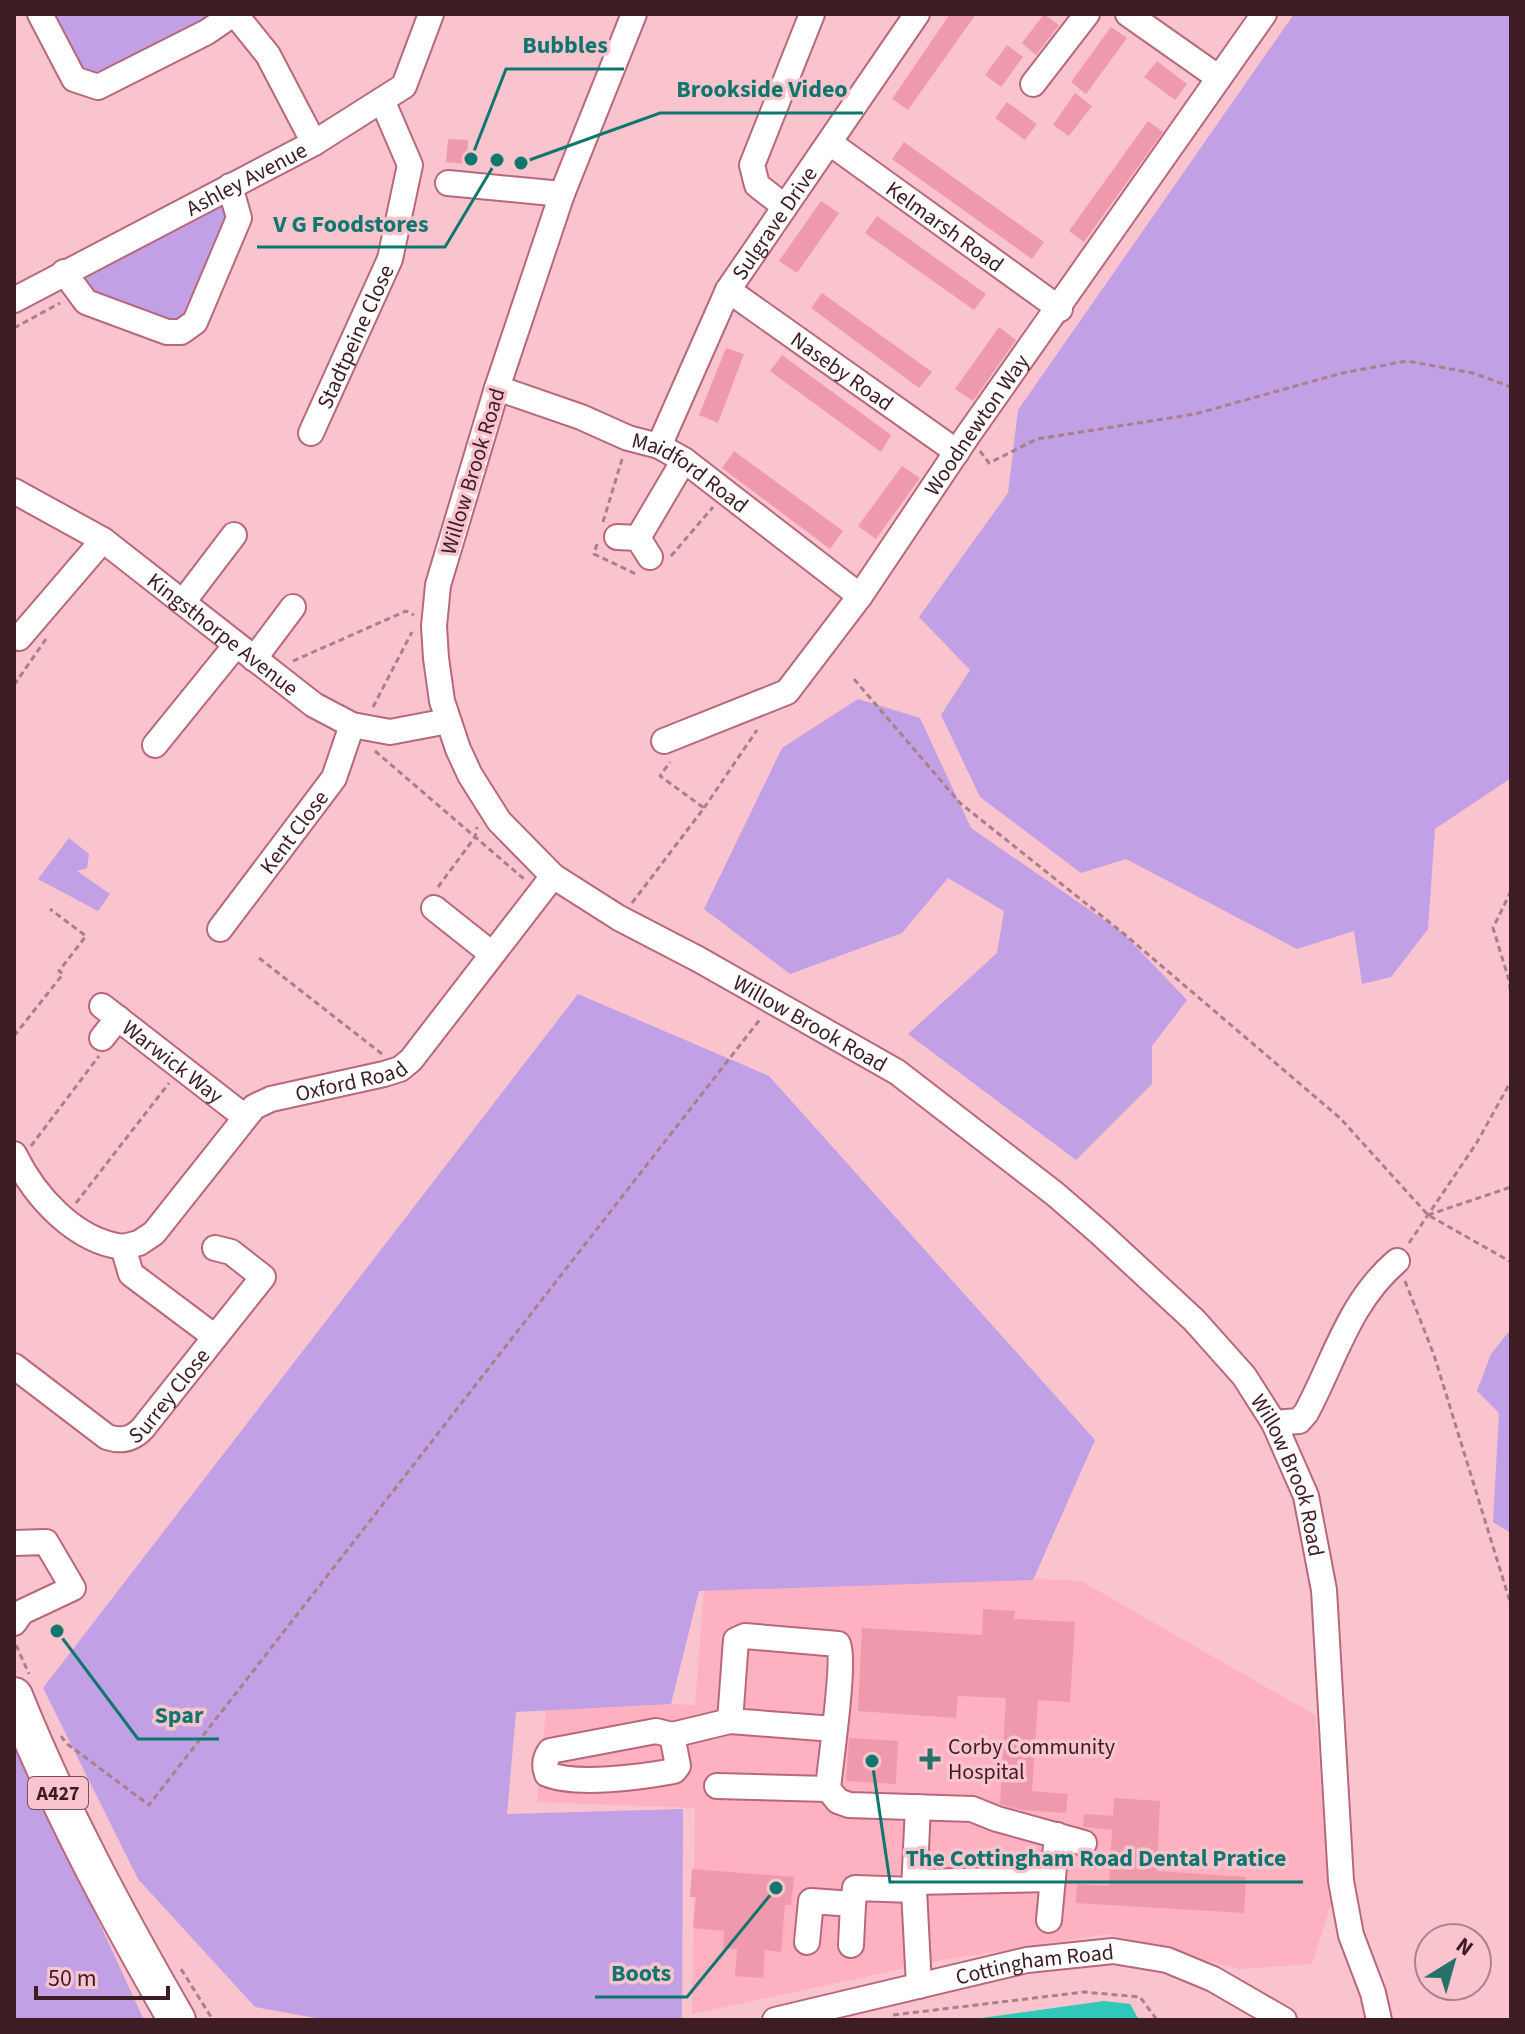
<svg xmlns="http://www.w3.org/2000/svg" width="1525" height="2034" font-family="'Source Sans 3',sans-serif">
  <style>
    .built { fill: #fdb1c1 }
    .green { fill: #c1a0e5 }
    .water { fill: #2fc8ba }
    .building { fill: #ef9aac }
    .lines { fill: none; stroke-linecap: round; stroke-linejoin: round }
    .minor-casing { stroke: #b8687b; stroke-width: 28 }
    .highway-casing { stroke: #b8687b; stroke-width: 40 }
    .path { stroke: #ab7f88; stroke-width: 3; stroke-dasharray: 6 4; stroke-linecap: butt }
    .minor { stroke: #fff; stroke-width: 24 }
    .highway { stroke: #fff; stroke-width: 36 }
    .poi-dot { fill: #287169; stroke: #f9c4ce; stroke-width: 3 }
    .labels { text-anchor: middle; stroke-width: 7; stroke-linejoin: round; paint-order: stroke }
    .shield { fill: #f9c4ce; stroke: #754e57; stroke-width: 2 }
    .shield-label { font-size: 20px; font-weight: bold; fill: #3d1c24 }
    .street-label { font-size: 22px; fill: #3d1c24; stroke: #f9c4ce }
    .poi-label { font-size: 22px; fill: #3d1c24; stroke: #f9c4ce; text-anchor: start }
    .leader { fill: none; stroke: #0f766e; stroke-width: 3 }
    .callout-dot { fill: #0f766e; stroke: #f9c4ce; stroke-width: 3 }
    .callout-label { font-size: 24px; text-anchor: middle; font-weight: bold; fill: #0f766e; stroke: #f9c4ce; stroke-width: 7; stroke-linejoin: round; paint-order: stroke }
  </style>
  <rect width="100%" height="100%" fill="#f9c4ce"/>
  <polygon class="built" points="706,1563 1081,1581 1315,1715 1331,1904 1312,1964 1239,1969 1108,1934 943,1960 692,2014 695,1808 537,1802 547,1699 695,1705"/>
  <g class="green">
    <polygon points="49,14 212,14 184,37 91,74 69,54"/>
    <polygon points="1294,14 1511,14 1511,778 1435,829 1428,929 1391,977 1362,984 1354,931 1297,949 1126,859 1081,873 980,797 941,715 970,670 919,617 1008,493 1018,410"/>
    <polygon points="218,204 227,209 230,222 194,313 180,320 164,324 93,295 83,279 88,272"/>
    <polygon points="858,699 920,718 971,828 1123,933 1187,1000 1152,1046 1152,1084 1076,1160 908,1034 997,953 1004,911 948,878 902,933 790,974 704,909 782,748"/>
    <polygon points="69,838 89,854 87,868 77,871 110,894 98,911 38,879"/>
    <polygon points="578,994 769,1076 1095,1440 1033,1580 699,1591 671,1704 516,1712 507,1814 683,1809 682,2020 327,2020 255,2007 138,1879 43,1688"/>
    <polygon points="1511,1329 1511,1533 1493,1522 1499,1413 1477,1391 1491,1354"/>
    <polygon points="14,1737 144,2020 14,2020"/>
  </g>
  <polygon class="water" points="1104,2001 1130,2004 1139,2020 967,2020"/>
  <g class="building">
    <polygon points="950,14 976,14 908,110 892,99"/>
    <polygon points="1044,14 1059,25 1036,55 1022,43"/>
    <polygon points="1111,27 1127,38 1086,94 1071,82"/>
    <polygon points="1007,45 1023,57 1001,87 985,75"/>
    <polygon points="1157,61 1187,84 1175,100 1144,77"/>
    <polygon points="1075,93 1092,106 1069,136 1053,125"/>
    <polygon points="1007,102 1037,124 1025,140 995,118"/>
    <polygon points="1148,121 1163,132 1084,242 1069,231"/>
    <polygon points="448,139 468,140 466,164 446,162"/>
    <polygon points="904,142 1044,242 1032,259 892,159"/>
    <polygon points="821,201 839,213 797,273 779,261"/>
    <polygon points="877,216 986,294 974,310 865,233"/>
    <polygon points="822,293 932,372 919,388 811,308"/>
    <polygon points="999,327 1016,340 973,401 955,389"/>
    <polygon points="726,348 744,354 718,423 699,415"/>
    <polygon points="782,355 891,435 881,452 770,371"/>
    <polygon points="734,451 843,531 830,549 722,468"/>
    <polygon points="902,466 920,478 876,539 858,526"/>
    <polygon points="983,1609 1015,1611 1014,1619 1075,1622 1070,1702 1038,1700 1032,1791 1068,1794 1066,1813 1021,1810 1000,1804 1006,1698 958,1696 956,1718 858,1711 862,1628 982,1635"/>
    <polygon points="849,1738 898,1741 896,1784 846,1781"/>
    <polygon points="1114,1798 1160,1801 1157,1871 1246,1877 1244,1913 1076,1903 1077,1884 1109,1886 1112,1830 1083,1827 1084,1814 1113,1816"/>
    <polygon points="692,1869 794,1877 791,1905 785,1905 781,1952 765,1950 763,1978 735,1976 737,1949 723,1948 724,1931 693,1928 696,1897 690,1897"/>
  </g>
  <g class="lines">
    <g class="minor-casing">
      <g id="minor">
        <polyline points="40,14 74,79 98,87 207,32 233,14"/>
        <polyline points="235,14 268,55 314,143"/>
        <path id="s1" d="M 634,14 L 562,194 L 497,388 L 438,585 L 434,626 L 436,658 L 442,701 L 458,749 L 470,775 L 499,821 L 553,876 L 619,918 L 698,959 L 897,1072 L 1055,1194 L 1100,1233 L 1194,1320 L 1244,1376 L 1274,1423 L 1306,1496 L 1324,1590 L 1341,1881 L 1351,1935 L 1373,1993 L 1379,2020"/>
        <polyline points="1128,14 1219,78"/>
        <polyline points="1033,84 1087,14"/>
        <path id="s2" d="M 830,143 L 1060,309"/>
        <polyline points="448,183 562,194"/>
        <polyline points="784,206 757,185 752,165 812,14"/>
        <polyline points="64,272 86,302 167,332 181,332 195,322 239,218 230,186"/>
        <path id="s3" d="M 728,290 L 957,452"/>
        <path id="s4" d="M 14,300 L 314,143 L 404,86 L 431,14"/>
        <path id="s5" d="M 497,388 L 581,417 L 628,438 L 659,446 L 684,460 L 860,596"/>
        <path id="s6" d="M 311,433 L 390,259 L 410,165 L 382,100"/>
        <path id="s7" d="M 659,446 L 728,290 L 917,14"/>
        <path id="s8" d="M 14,491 L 103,540 L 314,705 L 352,725 L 390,732 L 448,721"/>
        <polyline points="617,537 638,538 650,557"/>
        <polyline points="638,538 684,460"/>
        <polyline points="183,602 234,535"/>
        <polyline points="19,638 103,540"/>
        <polyline points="254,659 293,607"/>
        <path id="s9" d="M 664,741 L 787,692 L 860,596 L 968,435 L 1264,14"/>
        <polyline points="155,745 236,645"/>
        <polyline points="434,908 492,954"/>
        <path id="s10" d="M 220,929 L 334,778 L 352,725"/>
        <path id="s11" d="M 102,1006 L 245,1117"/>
        <polyline points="102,1038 118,1018"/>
        <path d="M 14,1154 C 35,1197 75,1241 123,1247 L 131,1274 L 215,1337"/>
        <path id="s12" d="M 123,1247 L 139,1243 L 154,1233 L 254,1107 L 271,1099 L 384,1074 L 400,1069 L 411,1060 L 553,876"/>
        <path id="s13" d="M 14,1366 L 107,1437 C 122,1442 133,1439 143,1428 L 263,1277 L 231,1252 L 215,1248"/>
        <path d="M 1274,1423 L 1299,1421 L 1306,1413 C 1335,1359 1349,1302 1397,1261"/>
        <polyline points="14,1543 46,1542 73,1588 22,1612 14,1623"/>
        <path d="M 834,1729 L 730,1721 L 736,1640 L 745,1636 L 838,1644 C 846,1658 830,1765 828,1789 L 838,1801 L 849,1805 L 972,1809 L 997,1819 L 1084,1843"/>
        <path d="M 672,1735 L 678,1766 L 674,1771 C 642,1777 576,1786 547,1774 C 544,1766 545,1758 550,1751 L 656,1731 L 672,1735 L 730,1721"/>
        <polyline points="717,1786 828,1789"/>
        <polyline points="918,1807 914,1890 919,1986"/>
        <polyline points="915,1882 1053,1879"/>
        <polyline points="1049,1920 1057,1835"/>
        <polyline points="807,1942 811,1901 853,1904 855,1888 914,1890"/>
        <polyline points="851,1945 853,1904"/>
        <path id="s14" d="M 775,2020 L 1027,1960 L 1113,1951 L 1167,1960 L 1213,1979 L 1284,2020"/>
      </g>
    </g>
    <g class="highway-casing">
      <path id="highway" d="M 14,1696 C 59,1808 117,1916 177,2020"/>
    </g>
    <g class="path">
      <polyline points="14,328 60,303"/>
      <polyline points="980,451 989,463 1037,439 1195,414 1342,373 1407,361 1473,373 1511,387"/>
      <polyline points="603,522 623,456"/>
      <polyline points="597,544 594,554 636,574"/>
      <polyline points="671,556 713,507"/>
      <polyline points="293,661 406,611 414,615"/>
      <polyline points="854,679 960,803 1123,933 1340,1118 1428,1215 1511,1262"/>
      <polyline points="14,685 46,639"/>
      <polyline points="373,707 412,632"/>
      <polyline points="375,751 524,879"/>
      <polyline points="704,808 757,730"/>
      <polyline points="438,887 475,837 477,827"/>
      <polyline points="1511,891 1493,928 1509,980 1511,997"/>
      <polyline points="632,903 704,808 660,776 670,762"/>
      <polyline points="259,958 382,1054"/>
      <polyline points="14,1036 63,974 59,971 86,936 50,909"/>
      <polyline points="31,1146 99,1056"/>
      <polyline points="76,1203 169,1083"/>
      <polyline points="1428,1215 1511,1187"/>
      <polyline points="1409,1243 1476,1144 1511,1081"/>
      <polyline points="1405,1281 1434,1355 1511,1605"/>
      <polyline points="16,1645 29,1674"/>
      <polyline points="61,1736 66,1743 149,1805 761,1018"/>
      <polyline points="181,1969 213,2020"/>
      <polyline points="893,2015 1084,1992 1140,1997 1157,2020"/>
    </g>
    <use href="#minor" class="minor"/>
    <use href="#highway" class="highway"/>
  </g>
  <path class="poi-dot" d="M926 1747h8v8h8v8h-8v8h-8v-8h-8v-8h8z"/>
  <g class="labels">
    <rect class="shield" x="28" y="1777" width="60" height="32" rx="6"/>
    <g class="shield-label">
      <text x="58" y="1800">A427</text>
    </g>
    <g class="street-label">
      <text dy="8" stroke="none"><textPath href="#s4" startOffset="262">Ashley Avenue</textPath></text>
      <text dy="8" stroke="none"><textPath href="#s7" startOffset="252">Sulgrave Drive</textPath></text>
      <text dy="8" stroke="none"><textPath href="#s2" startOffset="142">Kelmarsh Road</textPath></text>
      <text dy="8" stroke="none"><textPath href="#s6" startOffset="106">Stadtpeine Close</textPath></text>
      <text dy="8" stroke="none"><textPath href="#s3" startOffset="140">Naseby Road</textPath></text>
      <text dy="8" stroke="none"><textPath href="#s9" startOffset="460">Woodnewton Way</textPath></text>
      <text transform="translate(472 471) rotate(-73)" y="8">Willow Brook Road</text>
      <text dy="8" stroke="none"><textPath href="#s5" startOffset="212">Maidford Road</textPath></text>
      <text dy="8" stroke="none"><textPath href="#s8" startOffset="254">Kingsthorpe Avenue</textPath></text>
      <text dy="8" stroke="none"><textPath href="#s10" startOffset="122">Kent Close</textPath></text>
      <text dy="8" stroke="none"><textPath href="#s1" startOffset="1228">Willow Brook Road</textPath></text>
      <text dy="8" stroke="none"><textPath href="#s11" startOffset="90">Warwick Way</textPath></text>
      <text dy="8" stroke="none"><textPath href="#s12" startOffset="296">Oxford Road</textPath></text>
      <text dy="8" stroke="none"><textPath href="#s13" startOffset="198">Surrey Close</textPath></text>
      <text dy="8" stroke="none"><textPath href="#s1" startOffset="1900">Willow Brook Road</textPath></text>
      <text dy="8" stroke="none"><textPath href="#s14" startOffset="266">Cottingham Road</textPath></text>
    </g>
    <g class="poi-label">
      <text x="948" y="1754">Corby Community<tspan x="948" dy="25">Hospital</tspan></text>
    </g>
  </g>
  <path class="leader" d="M471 159L506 69H624M521 163L660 113H863M497 160L445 247H257M57 1631L138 1739H219M872 1761L890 1882H1303M776 1888L687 1997H595"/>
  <g class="callout-dot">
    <circle cx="471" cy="159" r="8"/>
    <circle cx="521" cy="163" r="8"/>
    <circle cx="497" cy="160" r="8"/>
    <circle cx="57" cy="1631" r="8"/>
    <circle cx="872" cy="1761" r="8"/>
    <circle cx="776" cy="1888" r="8"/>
  </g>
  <g class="callout-label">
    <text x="565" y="53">Bubbles</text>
    <text x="762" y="97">Brookside Video</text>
    <text x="351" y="232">V G Foodstores</text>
    <text x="179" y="1723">Spar</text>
    <text x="1096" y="1866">The Cottingham Road Dental Pratice</text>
    <text x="641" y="1981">Boots</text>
  </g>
  <rect width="1525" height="2034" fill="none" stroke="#3d1c24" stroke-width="32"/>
  <g transform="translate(1453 1962) rotate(37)"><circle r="38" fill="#f9c4ce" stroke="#ae818a" stroke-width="2"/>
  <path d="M0-6L14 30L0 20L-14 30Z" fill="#287169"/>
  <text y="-12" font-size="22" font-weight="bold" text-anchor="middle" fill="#3d1c24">N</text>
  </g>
  <path d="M36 1986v12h132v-12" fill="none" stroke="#3d1c24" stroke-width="4"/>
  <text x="48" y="1986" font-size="24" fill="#3d1c24" stroke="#f9c4ce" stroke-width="6" paint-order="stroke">50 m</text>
</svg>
